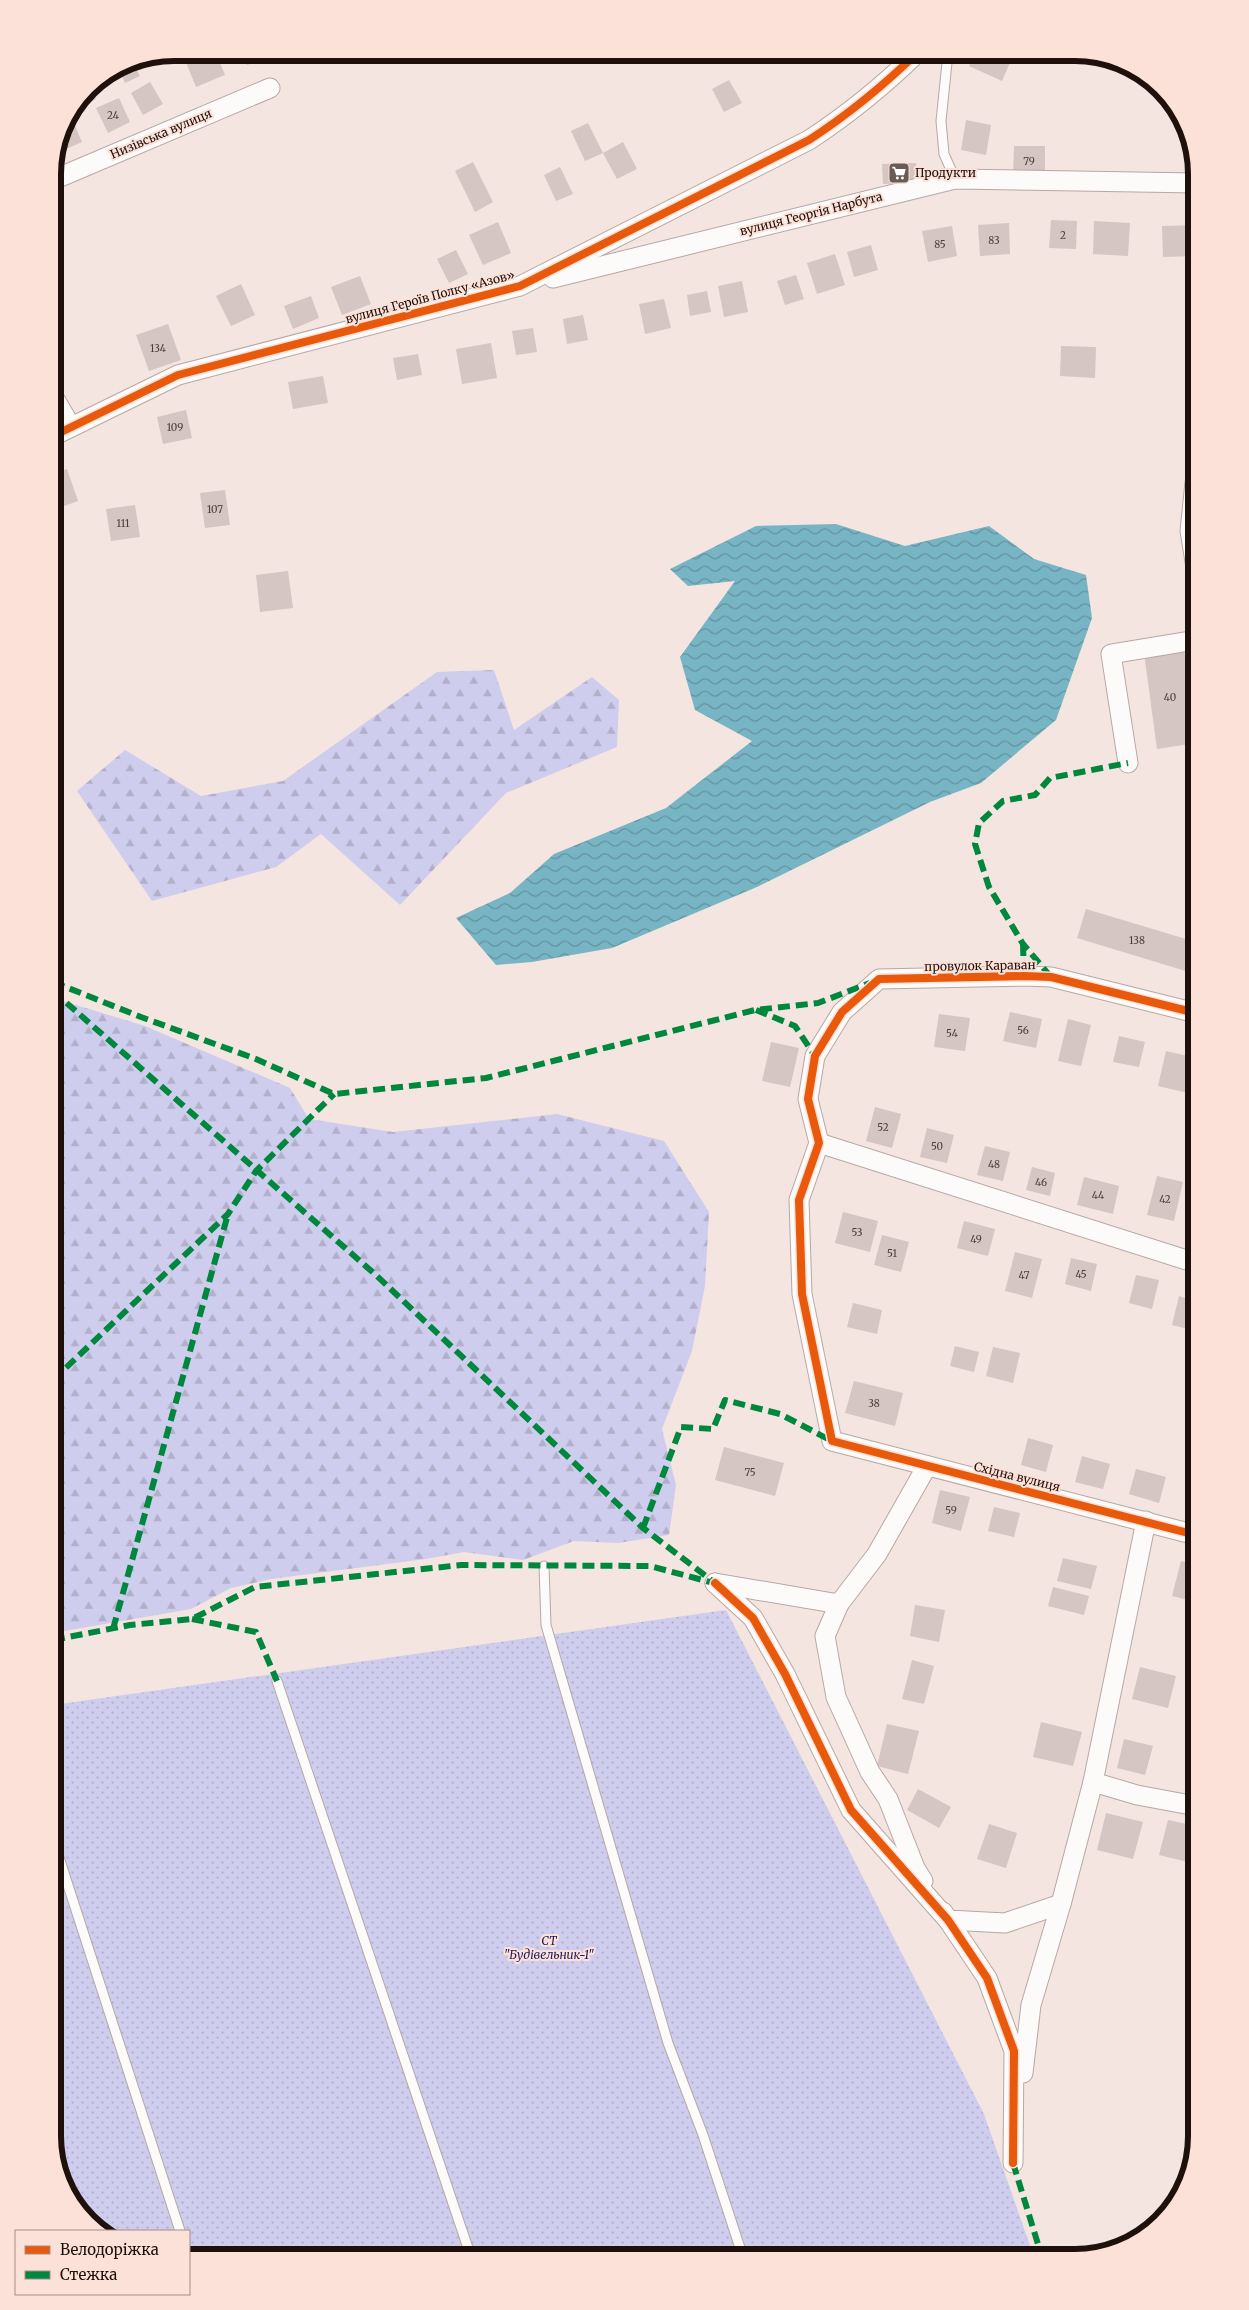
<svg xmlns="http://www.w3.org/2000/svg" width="1249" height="2310" font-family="Merriweather,serif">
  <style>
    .green { fill: url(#green-dots) }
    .forest { fill: url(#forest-firs) }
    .water { fill: url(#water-waves) }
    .building { fill: #d5c5c3 }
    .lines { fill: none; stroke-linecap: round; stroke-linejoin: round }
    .service-casing { stroke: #b6a8a4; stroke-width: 11 }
    .minor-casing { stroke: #b6a8a4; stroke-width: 21 }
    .service { stroke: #fdfbfa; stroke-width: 9 }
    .minor { stroke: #fdfbfa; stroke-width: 19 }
    .quiet { stroke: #00873e; stroke-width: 6; stroke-dasharray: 12 6; stroke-linecap: butt }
    .cycleway-casing { stroke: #fce1d8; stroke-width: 11 }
    .cycleway { stroke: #e8590c; stroke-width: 8 }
    .labels { text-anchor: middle; stroke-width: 4; stroke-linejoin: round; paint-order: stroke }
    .number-label { font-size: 10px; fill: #4c3d39 }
    .street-label { font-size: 12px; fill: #1e100b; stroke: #fce1d8 }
    .poi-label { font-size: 12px; fill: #1e100b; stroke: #fce1d8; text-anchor: start }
    .park-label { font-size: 12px; font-style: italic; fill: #1f1a63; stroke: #fce1d8 }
    .rim { fill: none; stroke: #1e100b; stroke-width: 6 }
  </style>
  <defs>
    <pattern id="green-dots" width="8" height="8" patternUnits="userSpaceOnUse" patternTransform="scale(1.25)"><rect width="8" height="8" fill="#cfcded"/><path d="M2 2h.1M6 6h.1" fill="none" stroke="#b1afca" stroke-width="1.8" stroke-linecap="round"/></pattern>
    <pattern id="forest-firs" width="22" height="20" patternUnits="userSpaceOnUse" patternTransform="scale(1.25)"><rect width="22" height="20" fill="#cfcded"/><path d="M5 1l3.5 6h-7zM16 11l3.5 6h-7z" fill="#b1afca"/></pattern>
    <pattern id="water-waves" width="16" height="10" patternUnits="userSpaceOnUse" patternTransform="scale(1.25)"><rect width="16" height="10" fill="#78b5c4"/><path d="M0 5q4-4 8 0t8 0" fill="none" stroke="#62929d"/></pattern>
  </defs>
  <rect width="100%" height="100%" fill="#f4e5e0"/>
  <polygon class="green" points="726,1610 984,2114 1034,2257 189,2257 189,2231 102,2231 62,2183 53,2136 53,1705"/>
  <g class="forest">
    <polygon points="494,670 514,730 592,677 619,700 617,747 506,793 400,905 321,834 276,867 152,901 77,791 125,750 201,796 283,781 437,672"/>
    <polygon points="53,998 145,1026 290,1088 309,1119 393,1132 557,1114 664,1141 709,1212 705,1286 692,1351 662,1429 676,1485 669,1535 618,1543 574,1541 523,1560 464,1552 426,1559 271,1579 231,1588 191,1609 53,1633"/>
  </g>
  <polygon class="water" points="836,524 905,546 989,526 1034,559 1086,575 1092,618 1056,720 981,783 930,802 757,887 612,948 532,962 496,965 456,918 510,893 554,854 666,808 752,741 695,710 680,657 735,581 688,586 670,569 756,526"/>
  <g class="building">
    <polygon points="203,53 216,53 225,75 196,87 185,60"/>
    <polygon points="242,53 280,53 247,65"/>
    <polygon points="975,53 1014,53 1002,81 969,66"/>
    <polygon points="132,61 140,76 125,83 118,68"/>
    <polygon points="729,80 742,103 724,112 712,89"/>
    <polygon points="150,82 163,104 143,115 131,93"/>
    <polygon points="89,87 96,99 76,110 75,107"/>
    <polygon points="119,98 130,122 108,133 96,108"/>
    <polygon points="72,119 82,142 57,153 62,127 65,122"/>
    <polygon points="966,120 991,125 986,155 961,150"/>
    <polygon points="588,123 603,153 585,161 571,131"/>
    <polygon points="623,142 637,169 617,179 603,153"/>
    <polygon points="1014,146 1045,146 1045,176 1013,176"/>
    <polygon points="473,162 493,202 475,212 455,171"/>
    <polygon points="916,163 916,183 883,184 882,164"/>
    <polygon points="560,167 573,194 556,201 544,175"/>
    <polygon points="1051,220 1077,221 1076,249 1049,248"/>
    <polygon points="1094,221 1130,223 1128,256 1093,254"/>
    <polygon points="498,222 511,253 483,265 469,235"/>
    <polygon points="1009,223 1010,254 980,256 978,225"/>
    <polygon points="1196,225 1196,256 1163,257 1162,226"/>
    <polygon points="952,226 957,256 928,262 922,231"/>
    <polygon points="871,245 878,270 854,277 847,252"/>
    <polygon points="456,250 468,274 449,283 437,259"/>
    <polygon points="835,254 845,285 817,294 807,263"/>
    <polygon points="796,275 804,299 785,305 777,281"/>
    <polygon points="360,276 371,304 342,315 331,287"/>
    <polygon points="742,281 748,312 724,317 718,286"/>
    <polygon points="241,284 255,315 231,326 216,296"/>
    <polygon points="707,291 711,312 690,316 687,295"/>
    <polygon points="311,296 319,318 293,329 284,306"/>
    <polygon points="664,299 671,328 645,334 639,304"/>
    <polygon points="583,315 588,340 567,344 563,319"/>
    <polygon points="168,324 181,360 149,371 136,335"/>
    <polygon points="533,328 537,352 516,355 512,331"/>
    <polygon points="491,343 497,378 462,384 456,349"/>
    <polygon points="1061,346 1096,347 1095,378 1060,376"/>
    <polygon points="418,354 422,375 397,380 393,358"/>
    <polygon points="323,376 328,403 293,409 288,382"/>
    <polygon points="186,410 192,438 163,444 157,417"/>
    <polygon points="67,469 78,501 53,510 53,474"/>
    <polygon points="225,490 230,525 205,528 200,493"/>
    <polygon points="135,505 140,537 111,541 106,509"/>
    <polygon points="288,571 293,608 260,612 256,575"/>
    <polygon points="1184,648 1196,743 1157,749 1144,653"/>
    <polygon points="1086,909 1196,942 1189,972 1077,938"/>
    <polygon points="1010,1012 1042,1019 1036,1048 1003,1041"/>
    <polygon points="939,1014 970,1018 965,1051 934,1047"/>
    <polygon points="1068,1019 1091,1025 1081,1066 1058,1061"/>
    <polygon points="1119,1036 1145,1042 1139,1067 1113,1062"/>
    <polygon points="771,1042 799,1048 790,1087 762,1081"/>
    <polygon points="1166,1051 1196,1058 1188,1093 1158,1086"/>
    <polygon points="875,1107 901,1114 892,1148 866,1141"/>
    <polygon points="927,1128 954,1135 947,1163 920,1157"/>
    <polygon points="985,1146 1010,1152 1003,1181 977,1175"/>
    <polygon points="1032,1167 1055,1173 1050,1196 1026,1190"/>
    <polygon points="1157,1176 1183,1182 1174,1221 1147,1215"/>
    <polygon points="1084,1177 1119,1186 1113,1214 1077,1205"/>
    <polygon points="843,1212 878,1221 870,1252 835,1243"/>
    <polygon points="964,1221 995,1229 988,1256 957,1248"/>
    <polygon points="1195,1227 1196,1228 1196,1246 1190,1245"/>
    <polygon points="882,1235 909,1242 901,1272 874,1265"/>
    <polygon points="1015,1252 1042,1259 1032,1298 1005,1291"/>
    <polygon points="1071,1258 1097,1264 1091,1291 1065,1284"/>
    <polygon points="1136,1275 1159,1280 1152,1309 1129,1303"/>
    <polygon points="1179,1296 1196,1301 1196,1331 1172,1325"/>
    <polygon points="853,1303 882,1310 877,1334 847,1327"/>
    <polygon points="955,1346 979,1352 974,1372 950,1366"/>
    <polygon points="993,1347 1020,1353 1013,1383 986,1376"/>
    <polygon points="854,1381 903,1393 895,1426 845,1413"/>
    <polygon points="1028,1438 1053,1445 1046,1472 1021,1465"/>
    <polygon points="724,1447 784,1463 775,1496 715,1480"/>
    <polygon points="1082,1456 1110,1464 1103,1489 1075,1482"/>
    <polygon points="1136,1469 1166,1477 1159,1503 1129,1494"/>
    <polygon points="940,1490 970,1497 961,1531 932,1523"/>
    <polygon points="994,1507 1020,1513 1014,1537 988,1531"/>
    <polygon points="1063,1558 1097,1566 1091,1589 1057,1581"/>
    <polygon points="1181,1561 1196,1565 1196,1602 1172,1596"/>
    <polygon points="1053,1587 1089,1596 1084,1615 1048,1606"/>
    <polygon points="915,1605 945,1610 939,1642 910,1636"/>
    <polygon points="912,1660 934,1666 924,1704 902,1699"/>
    <polygon points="1140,1667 1176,1676 1168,1708 1132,1699"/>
    <polygon points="1041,1722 1082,1732 1073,1766 1033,1757"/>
    <polygon points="887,1724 919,1731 908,1774 877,1766"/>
    <polygon points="1124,1739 1153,1746 1145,1775 1117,1768"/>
    <polygon points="918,1789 951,1807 939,1828 907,1810"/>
    <polygon points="1106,1813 1143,1822 1133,1859 1097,1850"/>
    <polygon points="1168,1820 1196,1826 1196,1864 1159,1855"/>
    <polygon points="989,1824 1017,1833 1006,1868 977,1859"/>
  </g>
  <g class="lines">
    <g class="service-casing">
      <g id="service">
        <polyline points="948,53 941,121 944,154 955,179"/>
        <polyline points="1190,482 1185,531 1196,599"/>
        <polyline points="544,1566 546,1625 668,2043 703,2135 743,2257"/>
        <polyline points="277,1681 471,2257"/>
        <polyline points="53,1839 180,2231"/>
      </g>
    </g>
    <g class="minor-casing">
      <g id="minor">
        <polyline points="53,180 270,88"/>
        <polyline points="553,278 955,179 1196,183"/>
        <polyline points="53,396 70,425"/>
        <path d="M 53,436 L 178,375 L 520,286 L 809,140 C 849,114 883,86 917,53"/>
        <polyline points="1128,763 1111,654 1196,640"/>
        <polyline points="819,1143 1196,1263"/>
        <polyline points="1196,1535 832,1441 802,1294 799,1200 819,1143 808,1099 815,1056 842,1012 879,979 1024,976 1051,977 1196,1013"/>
        <polyline points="715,1583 753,1618 785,1674 851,1810 948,1920 987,1978 1014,2051 1013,2163"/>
        <polyline points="715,1583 839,1604 877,1554 927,1466"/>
        <polyline points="839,1604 825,1636 836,1697 870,1772 888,1799 915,1868 923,1881"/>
        <polyline points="1093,1782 1137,1795 1196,1806"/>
        <polyline points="943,1912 948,1920 1005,1923 1061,1904"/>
        <polyline points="1023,2073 1031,2005 1061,1904 1093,1782 1146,1521"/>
      </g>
    </g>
    <use href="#service" class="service"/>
    <use href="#minor" class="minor"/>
    <g class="quiet">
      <polyline points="1023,944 1024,976"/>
      <polyline points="1051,977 1023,944 989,887 975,844 979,823 1003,801 1035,795 1050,778 1128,763"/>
      <polyline points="53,982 141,1017 256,1059 334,1094 486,1078 755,1010 818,1003 870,983"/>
      <polyline points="53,991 377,1276 643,1528 715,1583"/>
      <polyline points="756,1010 795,1026 815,1056"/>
      <polyline points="53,1380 228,1214 256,1171 334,1094"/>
      <polyline points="643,1528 681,1427 713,1429 725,1400 780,1414 832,1441"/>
      <polyline points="192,1619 256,1632 277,1681"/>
      <polyline points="113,1629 228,1214"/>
      <polyline points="53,1640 130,1625 192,1619 255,1587 461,1565 650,1566 710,1582"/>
      <polyline points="1013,2163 1042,2257"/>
    </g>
    <g class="cycleway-casing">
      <g id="cycleway">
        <path d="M 53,436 L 178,375 L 520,286 L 809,140 C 849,114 883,86 917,53"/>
        <polyline points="1196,1535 832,1441 802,1294 799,1200 819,1143 808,1099 815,1056 842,1012 879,979 1024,976 1051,977 1196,1013"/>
        <polyline points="715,1583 753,1618 785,1674 851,1810 948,1920 987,1978 1014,2051 1013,2163"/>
      </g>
    </g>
    <use href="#cycleway" class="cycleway"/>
  </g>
  <defs>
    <g id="supermarket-square" transform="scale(1.125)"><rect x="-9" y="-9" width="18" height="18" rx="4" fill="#695b56" stroke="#fce1d8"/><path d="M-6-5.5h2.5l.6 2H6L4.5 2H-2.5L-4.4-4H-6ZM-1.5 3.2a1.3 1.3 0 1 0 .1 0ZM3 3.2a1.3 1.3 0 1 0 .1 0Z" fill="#fff"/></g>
  </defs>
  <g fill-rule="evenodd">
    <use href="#supermarket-square" x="899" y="173"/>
  </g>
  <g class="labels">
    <g class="number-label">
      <text x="113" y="119">24</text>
      <text x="1029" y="165">79</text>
      <text x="1063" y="239">2</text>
      <text x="994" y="244">83</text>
      <text x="940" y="248">85</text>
      <text x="158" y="352">134</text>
      <text x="175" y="431">109</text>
      <text x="215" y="513">107</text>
      <text x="123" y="527">111</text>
      <text x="1170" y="701">40</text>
      <text x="1137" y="944">138</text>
      <text x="1023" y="1034">56</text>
      <text x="952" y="1037">54</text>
      <text x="883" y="1131">52</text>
      <text x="937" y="1150">50</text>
      <text x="994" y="1168">48</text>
      <text x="1041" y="1186">46</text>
      <text x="1098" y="1199">44</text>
      <text x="1165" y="1203">42</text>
      <text x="857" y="1236">53</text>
      <text x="976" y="1243">49</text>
      <text x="892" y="1257">51</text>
      <text x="1081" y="1278">45</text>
      <text x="1024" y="1279">47</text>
      <text x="874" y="1407">38</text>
      <text x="750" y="1476">75</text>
      <text x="951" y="1514">59</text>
    </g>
    <g class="street-label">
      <text transform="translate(161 134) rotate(-23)" y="4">Низівська вулиця</text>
      <text transform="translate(811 214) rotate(-14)" y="4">вулиця Георгія Нарбута</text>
      <text transform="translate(430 297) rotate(-15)" y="4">вулиця Героїв Полку «Азов»</text>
      <text transform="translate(980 966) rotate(-1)" y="4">провулок Караван</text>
      <text transform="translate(1017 1477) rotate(14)" y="4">Східна вулиця</text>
    </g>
    <g class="poi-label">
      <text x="915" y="177">Продукти</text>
    </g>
    <g class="park-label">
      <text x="549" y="1945">СТ<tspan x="549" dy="14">"Будівельник-1"</tspan></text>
    </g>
  </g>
  <path d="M0 0H1249V2310H0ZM174 61H1075A113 113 0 0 1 1188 174V2136A113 113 0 0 1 1075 2249H174A113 113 0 0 1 61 2136V174A113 113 0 0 1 174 61Z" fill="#fce1d8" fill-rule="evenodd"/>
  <path class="rim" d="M174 61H1075A113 113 0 0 1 1188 174V2136A113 113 0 0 1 1075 2249H174A113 113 0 0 1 61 2136V174A113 113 0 0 1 174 61Z"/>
  <rect x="15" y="2230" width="175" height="65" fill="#fce1d8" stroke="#a38d86"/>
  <rect x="25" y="2246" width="25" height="8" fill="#e8590c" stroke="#a38d86"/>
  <text x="60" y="2255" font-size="15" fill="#1e100b">Велодоріжка</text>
  <rect x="25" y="2271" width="25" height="8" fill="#00873e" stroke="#a38d86"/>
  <text x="60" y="2280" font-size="15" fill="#1e100b">Стежка</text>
</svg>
